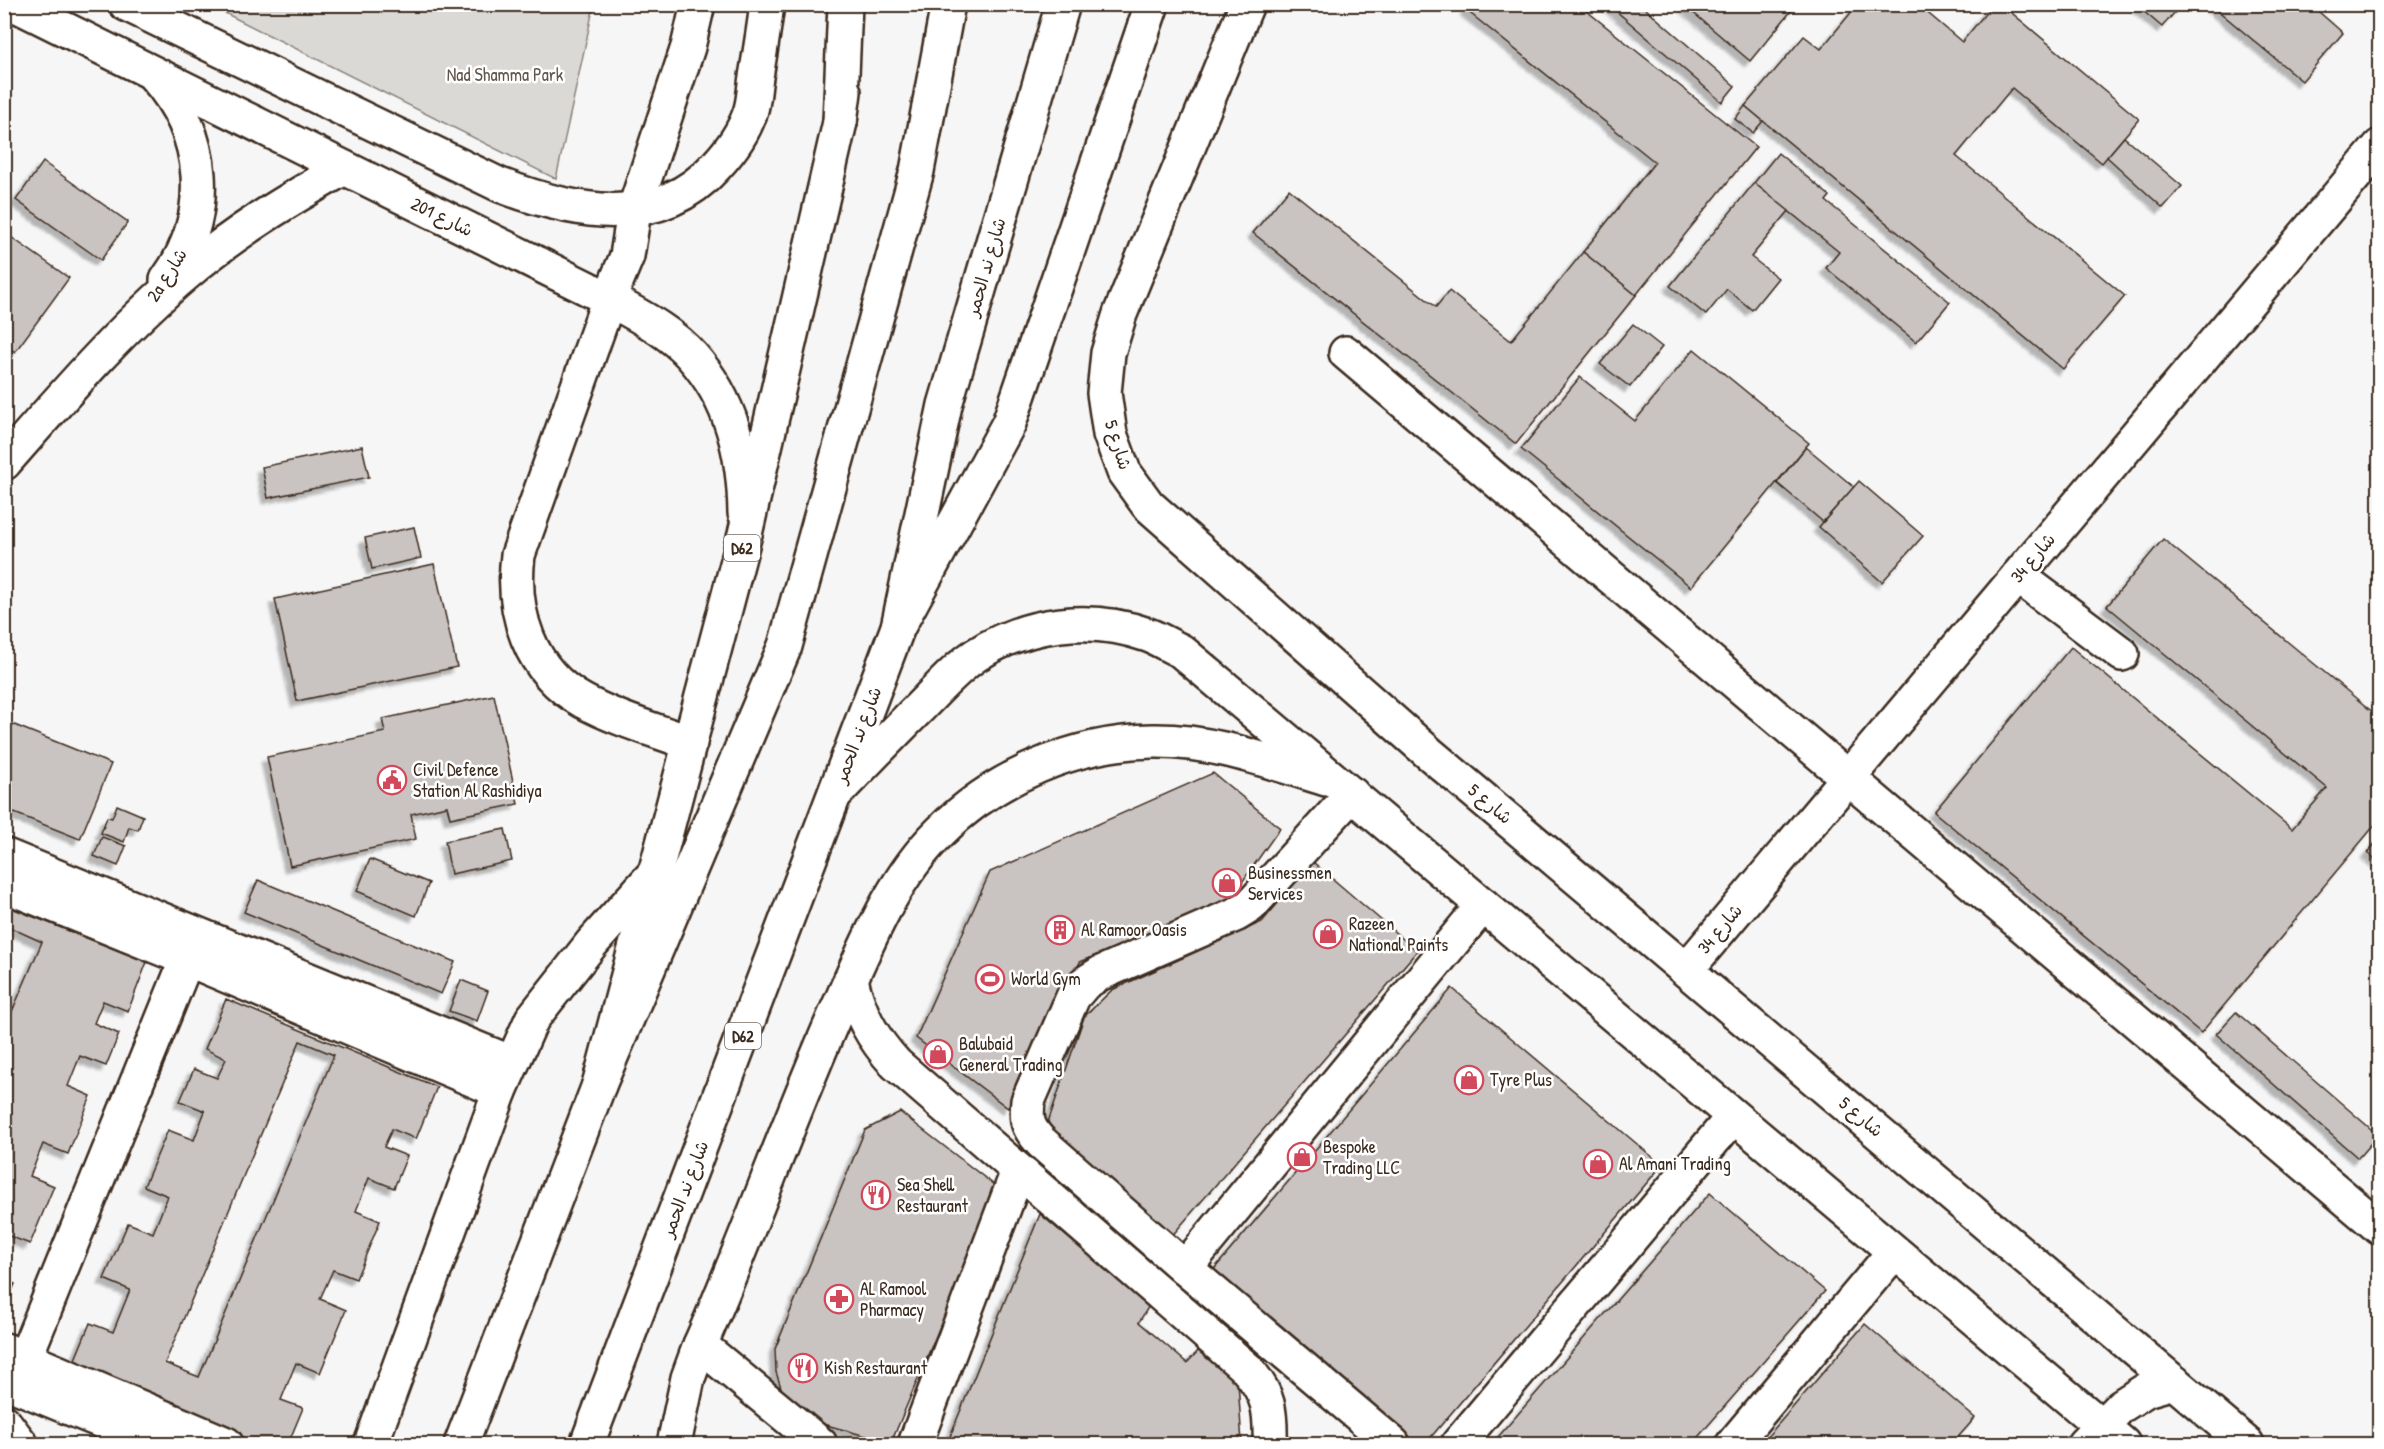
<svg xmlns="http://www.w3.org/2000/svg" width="2384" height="1449" font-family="'Patrick Hand','Playpen Sans Arabic',sans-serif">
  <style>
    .green { fill: #dbd9d6; stroke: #8b827a; stroke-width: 1.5 }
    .building { fill: #c9c3c1; stroke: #3b2a1e; stroke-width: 1.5; fill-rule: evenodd; filter: url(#shadow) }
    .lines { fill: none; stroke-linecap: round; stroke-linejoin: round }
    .minor-casing { stroke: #3b2a1e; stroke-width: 38 }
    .major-casing { stroke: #3b2a1e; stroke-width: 38 }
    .highway-casing { stroke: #3b2a1e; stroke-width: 38 }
    .minor { stroke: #fff; stroke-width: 33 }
    .major { stroke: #fff; stroke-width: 33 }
    .highway { stroke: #fff; stroke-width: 33 }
    .labels { text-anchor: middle; stroke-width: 5; stroke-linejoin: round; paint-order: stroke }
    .shield { fill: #fff; stroke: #766a62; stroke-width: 1.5 }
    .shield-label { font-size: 16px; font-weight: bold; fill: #3b2a1e }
    .park-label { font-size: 18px; fill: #63564c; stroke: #fff }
    .street-label { font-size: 18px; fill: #3b2a1e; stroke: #fff }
    .poi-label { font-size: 18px; fill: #3b2a1e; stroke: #fff; text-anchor: start }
  </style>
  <defs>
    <filter id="shadow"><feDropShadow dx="-5.5" dy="5.5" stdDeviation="1.5" flood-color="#0004"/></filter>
  </defs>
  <rect width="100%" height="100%" fill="#f7f6f6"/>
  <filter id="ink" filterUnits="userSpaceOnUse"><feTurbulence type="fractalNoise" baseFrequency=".0167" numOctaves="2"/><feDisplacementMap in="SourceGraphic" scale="12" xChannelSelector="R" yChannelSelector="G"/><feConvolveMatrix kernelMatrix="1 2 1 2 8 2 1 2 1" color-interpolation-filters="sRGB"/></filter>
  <g filter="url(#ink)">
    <polygon class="green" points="209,5 594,5 556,179"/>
    <g class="building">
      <polygon points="1471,4 1578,4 1756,147 1636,295 1583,252 1655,162 1466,10"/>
      <polygon points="1608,4 1640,4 1735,86 1722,102"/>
      <polygon points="1683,4 1797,4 1750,61"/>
      <polygon points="1858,4 1917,4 1962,42 1993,4 2001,4 2139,119 2102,163 2012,88 1956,156 2125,296 2063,369 1745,106 1804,36 1821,49"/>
      <polygon points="2135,4 2182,4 2162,27"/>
      <polygon points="2210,4 2310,4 2343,33 2302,81"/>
      <polygon points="1745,106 1763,121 1753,133 1735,119"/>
      <polygon points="2124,137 2182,186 2163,208 2107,157"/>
      <polygon points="1778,153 1830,196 1826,201 1950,302 1916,342 1826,268 1839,252 1754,183"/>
      <polygon points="43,162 128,222 101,260 16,200"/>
      <polygon points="1754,183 1789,211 1751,257 1778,278 1752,310 1727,289 1706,315 1670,286"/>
      <polygon points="1289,189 1436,307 1449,291 1511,341 1583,252 1636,295 1516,444 1253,233"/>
      <polygon points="11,237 69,278 15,352 4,345 4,247"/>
      <polygon points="1633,324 1662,347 1630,387 1600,364"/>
      <polygon points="1694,349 1809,443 1691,587 1521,449 1580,377 1635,421"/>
      <polygon points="362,446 369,477 268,498 262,467"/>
      <polygon points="1806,447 1854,487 1823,522 1777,483"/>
      <polygon points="1859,481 1923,536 1882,582 1819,527"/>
      <polygon points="414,527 421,558 372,569 365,538"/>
      <polygon points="2163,539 2380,718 2380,819 2201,1033 1934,812 2071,647 2292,829 2327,788 2107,606"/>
      <polygon points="434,564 457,667 297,701 275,599"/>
      <polygon points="494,695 518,804 450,818 447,806 411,814 416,839 290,866 267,757 385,732 382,719"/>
      <polygon points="7,722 111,764 80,839 4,809 4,729"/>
      <polygon points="1213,773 1280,828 1231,898 1080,962 1008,1108 916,1038 990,872"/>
      <polygon points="117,805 143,816 138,830 129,827 124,842 101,833 107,817 112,818"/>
      <polygon points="505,829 512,861 451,874 445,841"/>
      <polygon points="102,837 126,846 118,866 94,856"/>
      <polygon points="2380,838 2380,864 2367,853"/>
      <polygon points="370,859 429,883 416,916 357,891"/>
      <polygon points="1313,862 1417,951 1170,1238 1045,1131 1084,1017 1112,990 1262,922"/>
      <polygon points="258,880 455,962 441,994 244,912"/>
      <polygon points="4,905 147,962 128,1011 103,1001 94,1023 119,1034 106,1066 80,1056 68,1086 91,1096 68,1154 43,1144 30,1176 54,1186 30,1244 4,1234 4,1030 42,942 11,928 4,943"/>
      <polygon points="461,980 488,991 477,1021 449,1011"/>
      <polygon points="1452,988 1662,1165 1425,1444 1413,1444 1210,1274"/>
      <path d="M 226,999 L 437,1087 L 416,1139 L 392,1129 L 384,1147 L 407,1156 L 394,1188 L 369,1178 L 356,1211 L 380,1221 L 356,1279 L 333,1270 L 320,1299 L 346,1310 L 320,1373 L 296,1363 L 281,1400 L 303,1408 L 288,1444 L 252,1444 L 71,1369 L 90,1323 L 113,1332 L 130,1290 L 104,1279 L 128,1223 L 153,1233 L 168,1196 L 144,1186 L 168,1130 L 194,1140 L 205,1111 L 180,1101 L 194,1069 L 217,1078 L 226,1059 L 205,1049 ZM 300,1041 L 334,1055 L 199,1377 L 165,1363 Z"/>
      <polygon points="2236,1012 2378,1135 2358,1158 2216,1034"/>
      <polygon points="900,1112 998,1188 891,1443 812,1421 784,1397 776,1372 775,1349 865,1130"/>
      <polygon points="1710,1193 1825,1291 1692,1444 1492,1444"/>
      <polygon points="1040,1214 1149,1306 1139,1322 1187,1363 1198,1351 1238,1381 1242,1444 947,1444"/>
      <polygon points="4,1280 15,1284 4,1309"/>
      <polygon points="1865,1324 1975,1418 1952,1444 1761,1444"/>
    </g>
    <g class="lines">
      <g class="minor-casing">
        <g id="minor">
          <path d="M 14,4 L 609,299 C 637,315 670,331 692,356 C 732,401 744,454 745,513"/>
          <path d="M 126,4 L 500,185 C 573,213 658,231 716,166 C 731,150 743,134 750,113 C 754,102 754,88 756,77 C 760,53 764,29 767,4"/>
          <polyline points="1247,4 1120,314 1108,353 1104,393 1110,434 1124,472 1148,505 1430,754 2247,1444"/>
          <path d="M 154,75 C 207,134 214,215 167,280"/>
          <polyline points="1346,353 2380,1228"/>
          <path d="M 4,463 C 62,397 120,329 188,272 C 236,231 290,199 344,168"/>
          <polyline points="2018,576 2122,654"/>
          <path d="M 690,743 C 655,730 616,719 583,701 C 529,671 511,612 518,555 L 609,299 L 627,256 L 634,211 L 688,47 L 698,4"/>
          <path d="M 836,793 C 863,765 891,736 919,708 C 937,690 955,669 976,655 C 1027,622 1091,615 1148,635 C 1159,639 1170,646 1181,651 L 2123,1444"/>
          <path d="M 1352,794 L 1250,906 L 1237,914 L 1101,973 L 1085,983 L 1073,997 L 1028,1101 C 1026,1121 1027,1127 1041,1142 L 1185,1268 L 1393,1444"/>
          <polyline points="4,855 512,1063"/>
          <polyline points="4,885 187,959 500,1091"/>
          <polyline points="1687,969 2380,146"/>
          <path d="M 851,980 C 859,1013 872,1038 896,1064 L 1247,1369 C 1269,1394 1271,1411 1270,1444"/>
          <polyline points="1185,1268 1483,905"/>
          <polyline points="700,1345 820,1444"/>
          <polyline points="5,1350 226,1444"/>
          <polyline points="25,1358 187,959"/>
          <polyline points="4,1381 157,1444"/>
          <polyline points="4,1422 21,1444"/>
          <polyline points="371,1444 500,1091 532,1019 592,943 655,873"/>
          <path d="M 674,1444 L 688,1378 L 700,1345 C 751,1230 791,1112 843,997 C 869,939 894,877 940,832 C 994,777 1076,742 1153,741 C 1213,740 1270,762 1326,779"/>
          <polyline points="915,1444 1018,1171"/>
          <polyline points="1458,1444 1733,1117"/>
          <polyline points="1733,1444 1894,1252"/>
          <polyline points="2084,1444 2121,1406 2146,1390 2174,1382"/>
        </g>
      </g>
      <g class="major-casing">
        <g id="major">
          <polyline points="461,1444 599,1085 745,534 840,122 844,92"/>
          <polyline points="587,1444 898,627 945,405 1063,4"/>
        </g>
      </g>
      <g class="highway-casing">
        <g id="highway">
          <polyline points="840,122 845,4"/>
          <polyline points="898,627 1009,423 1152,4"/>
          <polyline points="599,1085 785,646 917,171 948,4"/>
        </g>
      </g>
      <use href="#minor" class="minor"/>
      <use href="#major" class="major"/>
      <use href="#highway" class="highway"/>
    </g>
  </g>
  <defs>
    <g id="civic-ring" transform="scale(1.5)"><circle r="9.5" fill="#fff" stroke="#d1495b" stroke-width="1.5"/><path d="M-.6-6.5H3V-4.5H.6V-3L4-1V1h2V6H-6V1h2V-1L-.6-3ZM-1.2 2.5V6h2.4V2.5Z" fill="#d1495b"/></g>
    <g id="shop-ring" transform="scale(1.5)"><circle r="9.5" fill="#fff" stroke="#d1495b" stroke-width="1.5"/><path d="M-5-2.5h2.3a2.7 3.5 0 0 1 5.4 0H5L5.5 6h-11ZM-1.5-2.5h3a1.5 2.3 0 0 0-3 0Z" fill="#d1495b"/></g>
    <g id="building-ring" transform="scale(1.5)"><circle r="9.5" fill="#fff" stroke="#d1495b" stroke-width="1.5"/><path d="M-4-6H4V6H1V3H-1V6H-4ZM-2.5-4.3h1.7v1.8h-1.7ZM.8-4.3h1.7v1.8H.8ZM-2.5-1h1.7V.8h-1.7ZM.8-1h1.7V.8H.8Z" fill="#d1495b"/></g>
    <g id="stadium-ring" transform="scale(1.5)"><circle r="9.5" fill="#fff" stroke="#d1495b" stroke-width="1.5"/><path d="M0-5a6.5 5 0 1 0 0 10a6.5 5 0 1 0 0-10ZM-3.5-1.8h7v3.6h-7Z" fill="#d1495b"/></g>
    <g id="restaurant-ring" transform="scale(1.5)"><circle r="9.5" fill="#fff" stroke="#d1495b" stroke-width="1.5"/><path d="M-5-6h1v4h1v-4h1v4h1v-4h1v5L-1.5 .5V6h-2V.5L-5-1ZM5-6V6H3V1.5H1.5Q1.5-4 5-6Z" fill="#d1495b"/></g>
    <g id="pharmacy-ring" transform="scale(1.5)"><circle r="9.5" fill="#fff" stroke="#d1495b" stroke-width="1.5"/><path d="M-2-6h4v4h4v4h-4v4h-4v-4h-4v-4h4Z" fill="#d1495b"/></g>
  </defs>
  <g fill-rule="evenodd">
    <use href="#civic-ring" x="392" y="780"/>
    <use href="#shop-ring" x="1227" y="883"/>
    <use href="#building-ring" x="1060" y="930"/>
    <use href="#shop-ring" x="1328" y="934"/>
    <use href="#stadium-ring" x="990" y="979"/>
    <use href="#shop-ring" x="938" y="1054"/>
    <use href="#shop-ring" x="1469" y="1080"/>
    <use href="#shop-ring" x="1302" y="1157"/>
    <use href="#shop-ring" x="1598" y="1164"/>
    <use href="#restaurant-ring" x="876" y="1195"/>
    <use href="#pharmacy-ring" x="839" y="1299"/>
    <use href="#restaurant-ring" x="803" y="1368"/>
  </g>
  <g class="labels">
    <g class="shield">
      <rect x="724" y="535" width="36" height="26" rx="4.5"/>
      <rect x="725" y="1023" width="36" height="26" rx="4.5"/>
    </g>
    <g class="shield-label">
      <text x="742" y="554">D62</text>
      <text x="743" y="1042">D62</text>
    </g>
    <g class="park-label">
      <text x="505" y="81">Nad Shamma Park</text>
    </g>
    <g class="street-label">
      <text transform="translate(442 217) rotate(26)" y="6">شارع 201</text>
      <text transform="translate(986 267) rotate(-74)" y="6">شارع ند الحمر</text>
      <text transform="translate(167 275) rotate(-58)" y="6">2a شارع</text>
      <text transform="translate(1118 445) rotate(72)" y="6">شارع 5</text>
      <text transform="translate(2033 558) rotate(-50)" y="6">شارع 34</text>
      <text transform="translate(858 735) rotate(-69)" y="6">شارع ند الحمر</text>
      <text transform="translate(1490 804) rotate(40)" y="6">شارع 5</text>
      <text transform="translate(1720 929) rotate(-50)" y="6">شارع 34</text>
      <text transform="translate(1861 1117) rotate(40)" y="6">شارع 5</text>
      <text transform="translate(685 1189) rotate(-69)" y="6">شارع ند الحمر</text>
    </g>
    <g class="poi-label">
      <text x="413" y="776">Civil Defence<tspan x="413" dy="21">Station Al Rashidiya</tspan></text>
      <text x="1248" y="879">Businessmen<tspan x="1248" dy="21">Services</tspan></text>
      <text x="1349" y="930">Razeen<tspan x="1349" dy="21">National Paints</tspan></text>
      <text x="1081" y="936">Al Ramoor Oasis</text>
      <text x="1011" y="985">World Gym</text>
      <text x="959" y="1050">Balubaid<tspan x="959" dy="21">General Trading</tspan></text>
      <text x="1490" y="1086">Tyre Plus</text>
      <text x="1323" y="1153">Bespoke<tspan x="1323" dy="21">Trading LLC</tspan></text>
      <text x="1619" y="1170">Al Amani Trading</text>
      <text x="897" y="1191">Sea Shell<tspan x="897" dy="21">Restaurant</tspan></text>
      <text x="860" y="1295">AL Ramool<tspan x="860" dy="21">Pharmacy</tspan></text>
      <text x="824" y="1374">Kish Restaurant</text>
    </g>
  </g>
  <rect width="2384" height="1449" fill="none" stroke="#fff" stroke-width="24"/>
  <rect x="12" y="12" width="2360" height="1425" fill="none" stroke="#3b2a1e" stroke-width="2" filter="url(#ink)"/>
</svg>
